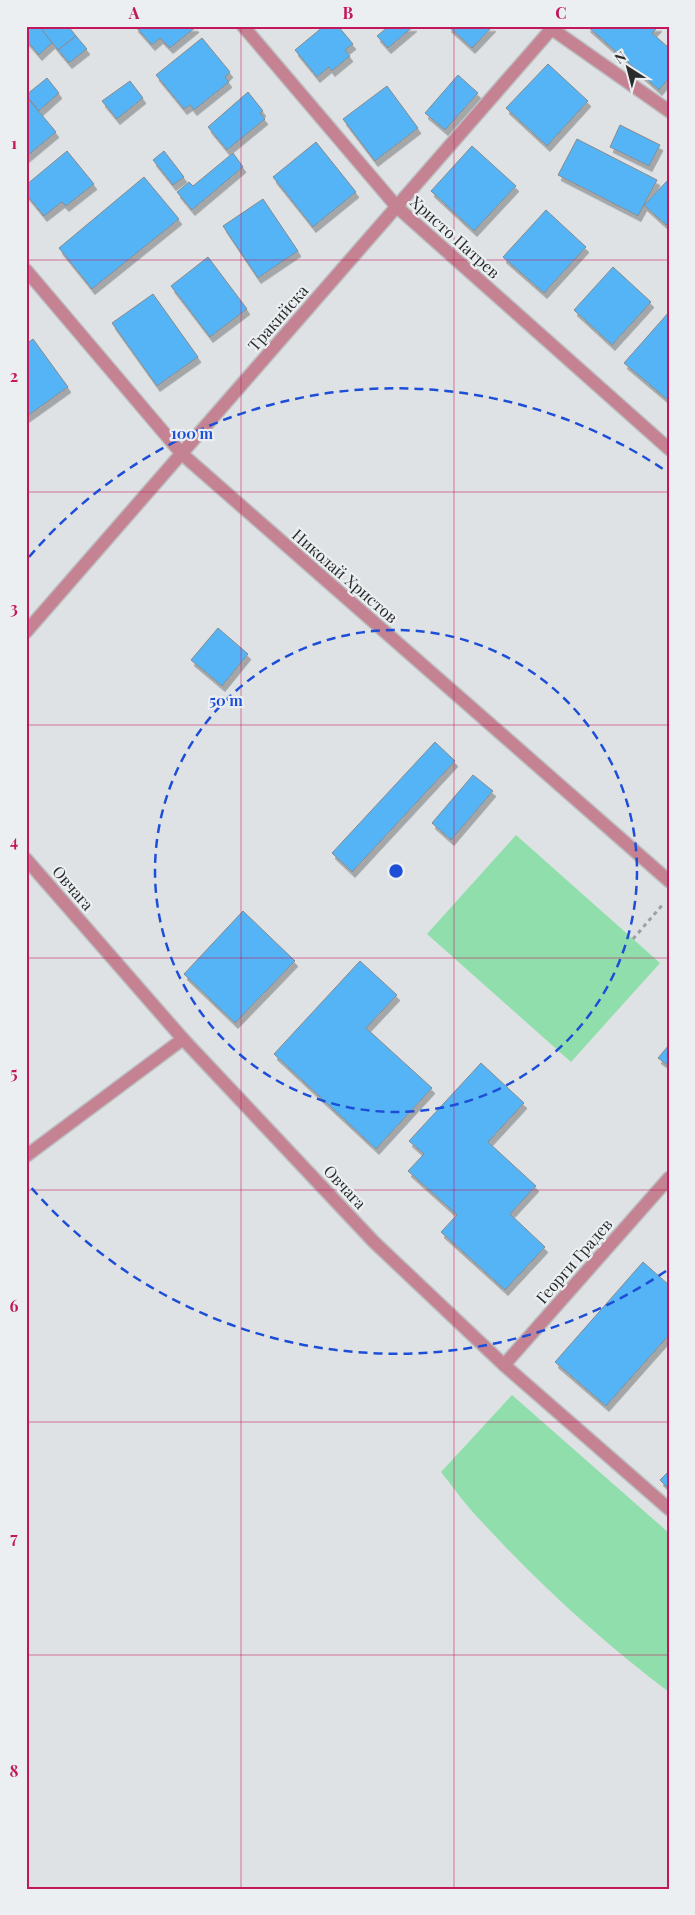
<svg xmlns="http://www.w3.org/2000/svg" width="695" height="1915" font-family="'Playfair Display',serif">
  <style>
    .green { fill: #90deab }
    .building { fill: #55b4f5; stroke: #888a8c; filter: url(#shadow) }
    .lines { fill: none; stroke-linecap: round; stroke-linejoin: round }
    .service-casing { stroke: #bbbdbf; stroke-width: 15 }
    .minor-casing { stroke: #bbbdbf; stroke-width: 15 }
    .path { stroke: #9d9fa1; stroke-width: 3; stroke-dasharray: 4 4; stroke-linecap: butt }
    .service { stroke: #c58292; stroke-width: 12 }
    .minor { stroke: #c58292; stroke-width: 12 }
    .grid { fill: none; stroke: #c2185b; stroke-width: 1; stroke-opacity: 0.55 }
    .ring { fill: none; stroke: #1d4ed8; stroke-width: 2.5; stroke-dasharray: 9 6 }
    .labels { text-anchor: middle; stroke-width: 4.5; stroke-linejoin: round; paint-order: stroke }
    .street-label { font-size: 16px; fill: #2a2b2b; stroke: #eceff1 }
    .centre { fill: #1d4ed8; stroke: #eceff1; stroke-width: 2.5 }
    .ring-label { font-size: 15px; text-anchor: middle; font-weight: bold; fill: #1d4ed8; stroke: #eceff1; stroke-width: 4.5; stroke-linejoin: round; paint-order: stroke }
    .neatline { fill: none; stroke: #c2185b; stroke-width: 2 }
    .grid-label { font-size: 16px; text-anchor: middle; font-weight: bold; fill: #c2185b }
  </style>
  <defs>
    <filter id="shadow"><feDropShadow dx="3" dy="5.5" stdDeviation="0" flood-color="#0004"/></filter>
  </defs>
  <rect width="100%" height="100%" fill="#dfe2e4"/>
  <g class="green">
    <polygon points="516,835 660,963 571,1062 427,934"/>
    <path d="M 512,1395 L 669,1533 L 669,1692 C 603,1643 538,1583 482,1522 C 467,1507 454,1488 441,1472 Z"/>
  </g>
  <g class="building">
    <polygon points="26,26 39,26 53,42 39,55 26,40"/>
    <polygon points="39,26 68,26 76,36 58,50"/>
    <polygon points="135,26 195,26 196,27 170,48 160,38 152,45"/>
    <polygon points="324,26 338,26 353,44 345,50 350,56 332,71 329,67 317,77 295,50"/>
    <polygon points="389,26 414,26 388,48 377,36"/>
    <polygon points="448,26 493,26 472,48"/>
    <polygon points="587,26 659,26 652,33 669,48 669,78 659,90"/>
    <polygon points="76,36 87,49 69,63 58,50"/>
    <polygon points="202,38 230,72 225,77 229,82 194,110 190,105 184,109 156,75"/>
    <polygon points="548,64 588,101 547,146 506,108"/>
    <polygon points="458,75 478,93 445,130 425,113"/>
    <polygon points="47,78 59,93 39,111 26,95"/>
    <polygon points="130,81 143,98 117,119 102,101"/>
    <polygon points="387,86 418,128 375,161 343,119"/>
    <polygon points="248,92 263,111 260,113 265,119 227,150 208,127"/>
    <polygon points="26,96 56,132 26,157"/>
    <polygon points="620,125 660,145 649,166 610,147"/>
    <polygon points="577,139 657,180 638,216 558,175"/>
    <polygon points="316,142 356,192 313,227 273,177"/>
    <polygon points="472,146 516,186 474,231 431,191"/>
    <polygon points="67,151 94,184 66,206 62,202 44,216 26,194 26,185"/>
    <polygon points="164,151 184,177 173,185 153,160"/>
    <polygon points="233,153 243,167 192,210 177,192 189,182 193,186"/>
    <polygon points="144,177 179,219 92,289 59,248"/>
    <polygon points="669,179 669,222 666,225 644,205"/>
    <polygon points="263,199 298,251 258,278 223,226"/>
    <polygon points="546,210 586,247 544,293 503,257"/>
    <polygon points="208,257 247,309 210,337 171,286"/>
    <polygon points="613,267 651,302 612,345 574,310"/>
    <polygon points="153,294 198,357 157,386 112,323"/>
    <polygon points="669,312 669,401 624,363"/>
    <polygon points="33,339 68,387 26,417 26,344"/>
    <polygon points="218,628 248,654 222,686 191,660"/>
    <polygon points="435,742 455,761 352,872 332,853"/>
    <polygon points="473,775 493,791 451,840 432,823"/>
    <polygon points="243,911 295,961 235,1023 184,974"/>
    <polygon points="360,961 397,995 366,1028 432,1088 376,1149 274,1054"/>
    <polygon points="669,1045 669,1066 658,1058"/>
    <polygon points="481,1063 524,1103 488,1142 536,1186 510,1214 545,1247 505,1290 441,1232 457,1215 408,1171 424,1154 409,1141"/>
    <polygon points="643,1262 669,1285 669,1335 606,1406 555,1362"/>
    <polygon points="669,1471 669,1489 660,1480"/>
  </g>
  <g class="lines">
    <g class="service-casing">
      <g id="service">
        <polyline points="552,29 669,111"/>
        <polyline points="26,1156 183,1039"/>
      </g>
    </g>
    <g class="minor-casing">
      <g id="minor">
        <polyline points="243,26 397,207 669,449"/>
        <polyline points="26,270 182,454 669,881"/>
        <polyline points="26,632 554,26"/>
        <polyline points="26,859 183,1039 374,1242 504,1365 669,1509"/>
        <polyline points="504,1365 669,1178"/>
      </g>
    </g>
    <polyline class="path" points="633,939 664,903"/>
    <use href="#service" class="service"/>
    <use href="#minor" class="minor"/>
  </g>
  <path class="grid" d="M 241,26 L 241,1889M 454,26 L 454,1889M 26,260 L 669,260M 26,492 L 669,492M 26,725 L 669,725M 26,958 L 669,958M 26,1190 L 669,1190M 26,1422 L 669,1422M 26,1655 L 669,1655"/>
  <g class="ring">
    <circle cx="396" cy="871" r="241"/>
    <path d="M666 1271A483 483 0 0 1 29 1185M29 557A483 483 0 0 1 666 471"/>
  </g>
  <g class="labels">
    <g class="street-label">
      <text transform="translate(455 237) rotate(42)" y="6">Христо Патрев</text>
      <text transform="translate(278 318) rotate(-49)" y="6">Тракийска</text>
      <text transform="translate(345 576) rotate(41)" y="6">Николай Христов</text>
      <text transform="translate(73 888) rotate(49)" y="6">Овчага</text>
      <text transform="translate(345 1187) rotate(47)" y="6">Овчага</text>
      <text transform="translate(574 1261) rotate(-49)" y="6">Георги Градев</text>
    </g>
  </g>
  <circle cx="396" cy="871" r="8" class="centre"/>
  <g class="ring-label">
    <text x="192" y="439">100 m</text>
    <text x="226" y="706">50 m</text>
  </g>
  <rect width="695" height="1915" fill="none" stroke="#eceff1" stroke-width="55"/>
  <g transform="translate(628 68) rotate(324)" stroke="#eceff1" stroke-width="4" paint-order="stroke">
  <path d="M0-4L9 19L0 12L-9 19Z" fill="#2a2b2b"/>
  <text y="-8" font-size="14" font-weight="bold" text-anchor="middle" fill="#2a2b2b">N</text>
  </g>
  <rect x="28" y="28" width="640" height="1860" class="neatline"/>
  <g class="grid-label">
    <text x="134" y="19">A</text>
    <text x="348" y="19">B</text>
    <text x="561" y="19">C</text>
    <text x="14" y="149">1</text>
    <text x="14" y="382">2</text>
    <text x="14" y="614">3</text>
    <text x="14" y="847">4</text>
    <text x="14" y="1079">5</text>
    <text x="14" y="1312">6</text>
    <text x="14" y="1544">7</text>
    <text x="14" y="1777">8</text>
  </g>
</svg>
